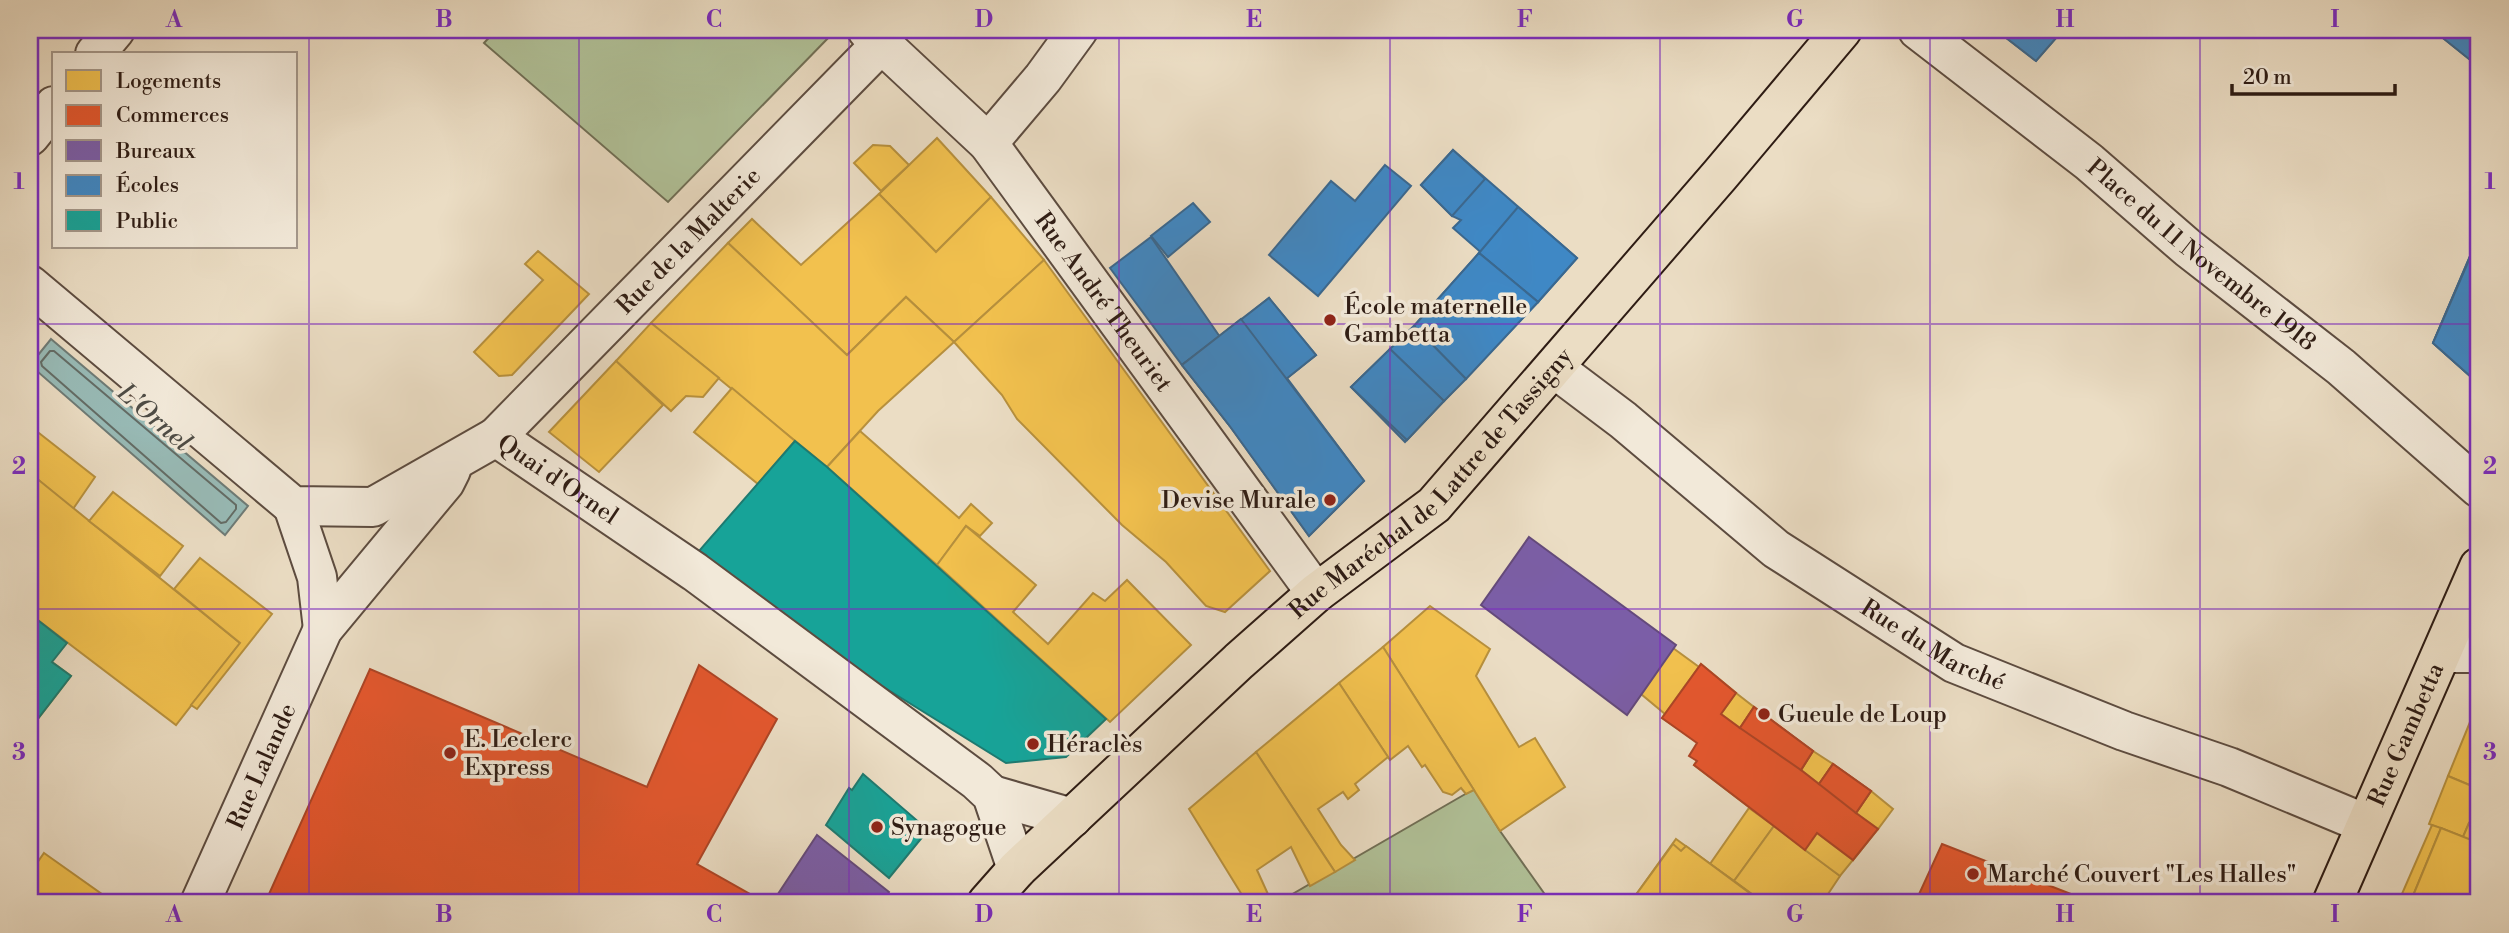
<svg xmlns="http://www.w3.org/2000/svg" width="2509" height="933" font-family="'Libre Bodoni',serif">
  <style>
    .green { fill: #b1c299; stroke: #706f56; stroke-width: 2 }
    .water { fill: #98bbb7; stroke: #6e7b76; stroke-width: 2 }
    .homes { fill: #f2c14e; stroke: #b7903d; stroke-width: 2 }
    .shops { fill: #e4572e; stroke: #ad4526; stroke-width: 2 }
    .offices { fill: #7b5ea7; stroke: #644a7b; stroke-width: 2 }
    .schools { fill: #3f88c5; stroke: #3a6890; stroke-width: 2 }
    .public { fill: #17a398; stroke: #1e7a70; stroke-width: 2 }
    .lines { fill: none; stroke-linecap: round; stroke-linejoin: round }
    .shore { stroke: #636c66; stroke-width: 2 }
    .minor-casing { stroke: #5d4c40; stroke-width: 42 }
    .major-casing { stroke: #2e1c14; stroke-width: 42 }
    .minor { stroke: #f2e9d9; stroke-width: 38 }
    .major { stroke: #ebddc4; stroke-width: 38 }
    .grid { fill: none; stroke: #7b2cbf; stroke-width: 2; stroke-opacity: 0.55 }
    .poi-dot { fill: #8f2418; stroke: #f2e9d9; stroke-width: 2.5 }
    .labels { text-anchor: middle; stroke-width: 7; stroke-linejoin: round; paint-order: stroke }
    .street-label { font-size: 24px; fill: #2e1c14; stroke: #f2e9d9 }
    .poi-label { font-size: 24px; fill: #2e1c14; stroke: #f2e9d9; text-anchor: start }
    .water-label { font-size: 26px; font-style: italic; fill: #4e4c45; stroke: #f2e9d9 }
    .neatline { fill: none; stroke: #7b2cbf; stroke-width: 2.5 }
    .grid-label { font-size: 23px; text-anchor: middle; font-weight: bold; fill: #7b2cbf }
  </style>
  <rect width="100%" height="100%" fill="#ebddc4"/>
  <filter id="stains"><feTurbulence type="fractalNoise" baseFrequency=".00286" numOctaves="4"/><feColorMatrix values="0 0 0 0 .2 0 0 0 0 .09 0 0 0 0 .02 0 0 0 .5 -.17"/></filter>
  <radialGradient id="worn" r=".72"><stop offset=".6" stop-color="#630" stop-opacity="0"/><stop offset="1" stop-color="#630" stop-opacity=".3"/></radialGradient>
  <g class="green">
    <polygon points="496,30 827,30 832,34 668,202 484,43"/>
    <polygon points="1474,789 1500,831 1551,903 1277,903"/>
  </g>
  <polygon class="water" points="51,339 248,506 225,535 30,365"/>
  <g class="homes">
    <polygon points="937,138 991,197 936,252 879,194"/>
    <polygon points="873,145 890,146 909,165 881,191 854,163"/>
    <polygon points="879,194 936,252 991,197 1044,260 954,342 906,297 847,355 728,243 752,219 801,265"/>
    <polygon points="728,243 847,355 906,297 954,342 878,411 827,467 651,323"/>
    <polygon points="538,251 589,294 512,375 499,376 474,352 543,280 525,264"/>
    <polygon points="1044,260 1270,571 1225,612 1206,606 1166,562 1122,525 1017,419 1002,395 954,342"/>
    <polygon points="651,323 719,378 703,397 686,396 671,411 616,361"/>
    <polygon points="616,361 663,405 599,472 549,432"/>
    <polygon points="732,388 795,441 758,484 694,432"/>
    <polygon points="30,426 95,477 73,509 30,473"/>
    <polygon points="860,431 959,518 971,504 992,523 980,536 966,526 937,565 827,467"/>
    <polygon points="30,473 240,643 176,725 30,614"/>
    <polygon points="113,492 183,546 160,576 89,521"/>
    <polygon points="966,526 1036,585 1013,612 1048,644 1093,593 1105,601 1127,580 1191,645 1110,722 937,565"/>
    <polygon points="200,558 272,614 197,709 191,705 240,643 174,589"/>
    <polygon points="1430,606 1490,649 1476,676 1519,747 1535,738 1565,787 1500,831 1383,647"/>
    <polygon points="30,646 71,676 30,729"/>
    <polygon points="1383,647 1474,790 1466,794 1461,788 1452,795 1443,792 1425,765 1422,767 1408,746 1390,760 1339,683"/>
    <polygon points="1673,648 1699,667 1665,714 1641,694"/>
    <polygon points="30,652 64,677 30,723"/>
    <polygon points="30,663 51,679 30,708"/>
    <polygon points="1701,664 1736,693 1721,714 1685,686"/>
    <polygon points="1339,683 1388,757 1355,784 1359,790 1348,799 1343,792 1318,809 1341,845 1355,860 1335,872 1256,752"/>
    <polygon points="1685,686 1878,829 1853,860 1817,833 1805,850 1694,765 1706,748 1662,718"/>
    <polygon points="1736,693 1754,707 1740,728 1721,714"/>
    <polygon points="2479,700 2479,789 2448,776"/>
    <polygon points="1813,751 1833,764 1819,784 1801,770"/>
    <polygon points="1256,752 1335,872 1310,886 1291,847 1257,870 1272,903 1247,903 1189,809"/>
    <polygon points="2448,776 2479,789 2479,803 2476,810 2479,811 2479,826 2469,823 2463,837 2429,824"/>
    <polygon points="1871,791 1893,809 1878,829 1856,813"/>
    <polygon points="1749,808 1774,826 1734,881 1710,864"/>
    <polygon points="2469,823 2479,826 2479,903 2410,903 2441,828 2463,837"/>
    <polygon points="2432,825 2441,828 2410,903 2398,903"/>
    <polygon points="1774,826 1840,876 1822,903 1764,903 1734,881"/>
    <polygon points="2441,828 2479,843 2479,903 2410,903"/>
    <polygon points="1817,833 1853,860 1840,876 1805,850"/>
    <polygon points="1676,839 1734,881 1764,903 1630,903"/>
    <polygon points="1673,844 1681,851 1686,846 1763,903 1630,903"/>
    <polygon points="44,853 113,902 112,903 30,903 30,873"/>
  </g>
  <g class="shops">
    <polygon points="1701,664 1736,693 1721,714 1740,728 1754,707 1813,751 1801,770 1819,784 1833,764 1871,791 1856,813 1878,829 1853,860 1817,833 1805,850 1694,765 1697,761 1689,756 1697,743 1662,718"/>
    <polygon points="699,665 777,719 697,864 766,903 265,903 370,669 647,787"/>
    <polygon points="1754,707 1813,751 1801,770 1740,728"/>
    <polygon points="1833,764 1871,791 1856,813 1819,784"/>
    <polygon points="1942,844 2094,903 1915,903"/>
  </g>
  <g class="offices">
    <polygon points="1529,537 1676,645 1627,715 1481,605"/>
    <polygon points="817,835 889,892 883,903 772,903"/>
  </g>
  <g class="schools">
    <polygon points="1996,30 2063,30 2036,61"/>
    <polygon points="1996,30 2063,30 2036,61"/>
    <polygon points="2433,30 2479,30 2479,67"/>
    <polygon points="2433,30 2479,30 2479,67"/>
    <polygon points="1453,150 1577,258 1538,302 1453,228 1461,220 1452,216 1421,185"/>
    <polygon points="1453,150 1485,179 1452,216 1421,185"/>
    <polygon points="1385,165 1411,186 1318,296 1269,255 1331,181 1355,201"/>
    <polygon points="1193,203 1210,222 1168,257 1151,236"/>
    <polygon points="1518,207 1577,258 1538,302 1479,253"/>
    <polygon points="2479,235 2479,384 2433,343"/>
    <polygon points="2479,235 2479,384 2433,343"/>
    <polygon points="1151,237 1220,337 1182,365 1110,268"/>
    <polygon points="2479,237 2479,384 2433,343"/>
    <polygon points="1479,253 1538,302 1405,442 1351,387 1414,326"/>
    <polygon points="1479,253 1538,302 1466,379 1414,326"/>
    <polygon points="1269,298 1316,355 1287,378 1364,481 1309,536 1229,425 1182,365 1220,337"/>
    <polygon points="1269,298 1316,355 1229,425 1182,365"/>
    <polygon points="1241,319 1364,481 1309,536 1229,425 1182,365"/>
    <polygon points="1414,326 1466,379 1444,401 1390,349"/>
    <polygon points="1390,349 1444,401 1407,440 1351,387"/>
  </g>
  <g class="public">
    <polygon points="795,441 827,467 1106,719 1066,757 1006,763 861,673 699,551"/>
    <polygon points="30,614 67,643 52,662 71,676 30,729"/>
    <polygon points="863,774 928,830 889,878 826,825 849,788 852,790"/>
  </g>
  <g class="lines">
    <polygon class="shore" points="50,351 54,351 236,505 236,509 226,522 221,523 42,366 41,362"/>
    <g class="minor-casing">
      <g id="minor">
        <path id="s1" d="M 867,30 L 988,143 L 1316,593"/>
        <path id="s2" d="M 1918,30 L 2089,162 L 2188,248 L 2341,367 L 2479,488"/>
        <polyline points="95,54 115,30"/>
        <polyline points="30,136 54,106"/>
        <polyline points="988,143 1043,78 1078,30"/>
        <path id="s3" d="M 30,285 L 293,506 L 373,507 L 496,437 L 695,572 L 977,781 L 992,795 L 1017,869"/>
        <path id="s4" d="M 1554,368 L 1623,420 L 1776,549 L 1954,663 L 2124,731 L 2229,767 L 2366,824"/>
        <path id="s5" d="M 496,437 L 881,44"/>
        <polyline points="293,506 317,577 323,629"/>
        <polyline points="2442,653 2479,653"/>
        <polyline points="992,795 1072,818"/>
        <path id="s6" d="M 200,903 L 323,629 L 445,482 L 451,470"/>
      </g>
    </g>
    <g class="major-casing">
      <g id="major">
        <path id="s7" d="M 987,903 L 1017,869 L 1239,661 L 1316,593 L 1434,505 L 1720,175 L 1842,30"/>
        <path id="s8" d="M 2332,903 L 2479,567"/>
      </g>
    </g>
    <use href="#minor" class="minor"/>
    <use href="#major" class="major"/>
  </g>
  <path class="grid" d="M 309,30 L 309,903M 579,30 L 579,903M 849,30 L 849,903M 1119,30 L 1119,903M 1390,30 L 1390,903M 1660,30 L 1660,903M 1930,30 L 1930,903M 2200,30 L 2200,903M 30,324 L 2479,324M 30,609 L 2479,609"/>
  <g class="poi-dot">
    <circle cx="1330" cy="320" r="7"/>
    <circle cx="1330" cy="500" r="7"/>
    <circle cx="1764" cy="714" r="7"/>
    <circle cx="1033" cy="744" r="7"/>
    <circle cx="450" cy="753" r="7"/>
    <circle cx="877" cy="827" r="7"/>
    <circle cx="1973" cy="874" r="7"/>
  </g>
  <g class="labels">
    <g class="street-label">
      <text dy="8" stroke="none"><textPath href="#s5" startOffset="275">Rue de la Malterie</textPath></text>
      <text dy="8" stroke="none"><textPath href="#s2" startOffset="362">Place du 11 Novembre 1918</textPath></text>
      <text dy="8" stroke="none"><textPath href="#s1" startOffset="362">Rue André Theuriet</textPath></text>
      <text dy="8" stroke="none"><textPath href="#s3" startOffset="640">Quai d'Ornel</textPath></text>
      <text dy="8" stroke="none"><textPath href="#s7" startOffset="612">Rue Maréchal de Lattre de Tassigny</textPath></text>
      <text dy="8" stroke="none"><textPath href="#s4" startOffset="471">Rue du Marché</textPath></text>
      <text dy="8" stroke="none"><textPath href="#s8" startOffset="184">Rue Gambetta</textPath></text>
      <text dy="8" stroke="none"><textPath href="#s6" startOffset="150">Rue Lalande</textPath></text>
    </g>
    <g class="poi-label">
      <text x="1344" y="314">École maternelle<tspan x="1344" dy="28">Gambetta</tspan></text>
      <text x="1316" y="508" text-anchor="end">Devise Murale</text>
      <text x="1778" y="722">Gueule de Loup</text>
      <text x="464" y="747">E. Leclerc<tspan x="464" dy="28">Express</tspan></text>
      <text x="1047" y="752">Héraclès</text>
      <text x="891" y="835">Synagogue</text>
      <text x="1987" y="882">Marché Couvert "Les Halles"</text>
    </g>
    <g class="water-label">
      <text transform="translate(155 417) rotate(41)" y="9">L'Ornel</text>
    </g>
  </g>
  <rect width="2509" height="933" fill="none" stroke="#ebddc4" stroke-width="77"/>
  <rect x="52" y="52" width="245" height="196" fill="#f2e9d9" stroke="#a4978a" stroke-width="2"/>
  <rect x="66" y="70" width="35" height="21" fill="#f2c14e" stroke="#a4978a" stroke-width="2"/>
  <text x="116" y="88" font-size="21" fill="#2e1c14">Logements</text>
  <rect x="66" y="105" width="35" height="21" fill="#e4572e" stroke="#a4978a" stroke-width="2"/>
  <text x="116" y="122" font-size="21" fill="#2e1c14">Commerces</text>
  <rect x="66" y="140" width="35" height="21" fill="#7b5ea7" stroke="#a4978a" stroke-width="2"/>
  <text x="116" y="158" font-size="21" fill="#2e1c14">Bureaux</text>
  <rect x="66" y="175" width="35" height="21" fill="#3f88c5" stroke="#a4978a" stroke-width="2"/>
  <text x="116" y="192" font-size="21" fill="#2e1c14">Écoles</text>
  <rect x="66" y="210" width="35" height="21" fill="#17a398" stroke="#a4978a" stroke-width="2"/>
  <text x="116" y="228" font-size="21" fill="#2e1c14">Public</text>
  <path d="M2232 84v10h163v-10" fill="none" stroke="#2e1c14" stroke-width="3.5"/>
  <text x="2243" y="84" font-size="21" fill="#2e1c14" stroke="#f2e9d9" stroke-width="5" paint-order="stroke">20 m</text>
  <rect x="38" y="38" width="2432" height="856" class="neatline"/>
  <g class="grid-label">
    <text x="174" y="27">A</text>
    <text x="444" y="27">B</text>
    <text x="714" y="27">C</text>
    <text x="984" y="27">D</text>
    <text x="1254" y="27">E</text>
    <text x="1525" y="27">F</text>
    <text x="1795" y="27">G</text>
    <text x="2065" y="27">H</text>
    <text x="2335" y="27">I</text>
    <text x="19" y="189">1</text>
    <text x="2490" y="189">1</text>
    <text x="19" y="474">2</text>
    <text x="2490" y="474">2</text>
    <text x="19" y="760">3</text>
    <text x="2490" y="760">3</text>
    <text x="174" y="922">A</text>
    <text x="444" y="922">B</text>
    <text x="714" y="922">C</text>
    <text x="984" y="922">D</text>
    <text x="1254" y="922">E</text>
    <text x="1525" y="922">F</text>
    <text x="1795" y="922">G</text>
    <text x="2065" y="922">H</text>
    <text x="2335" y="922">I</text>
  </g>
  <rect width="100%" height="100%" filter="url(#stains)"/>
  <rect width="100%" height="100%" fill="url(#worn)"/>
</svg>
